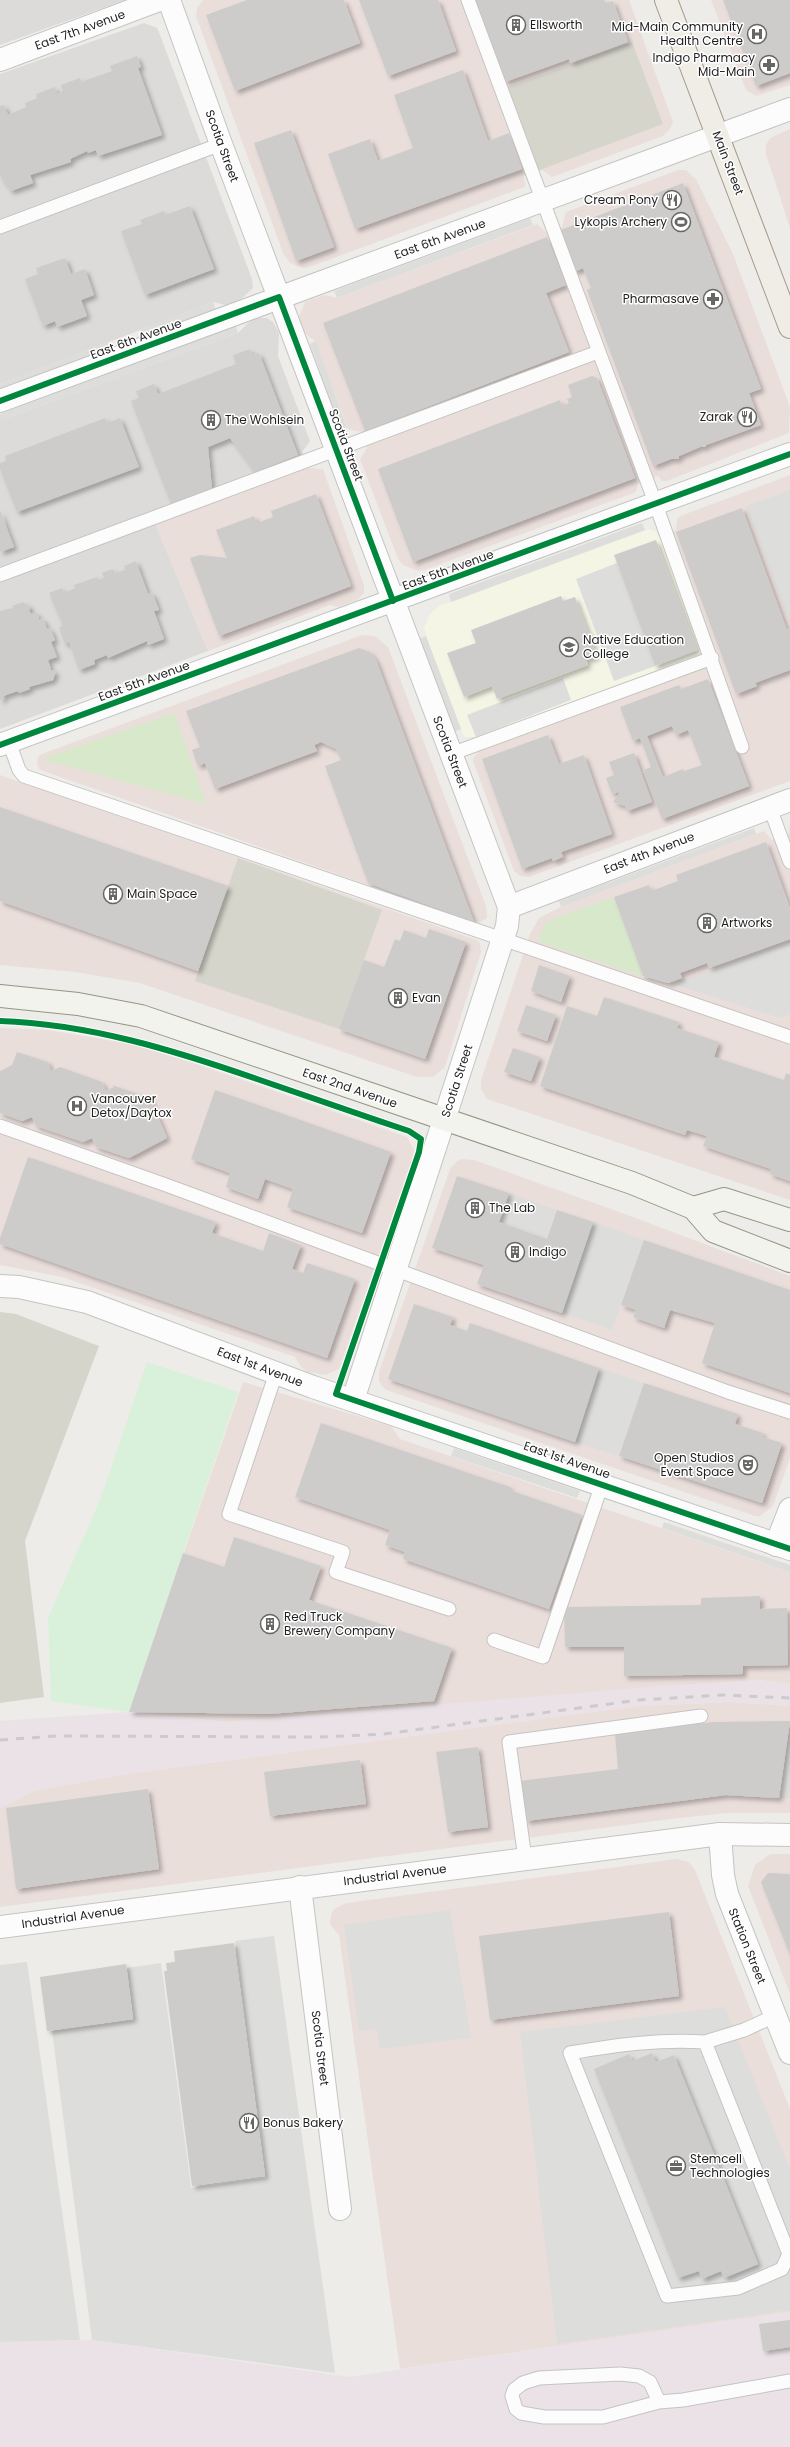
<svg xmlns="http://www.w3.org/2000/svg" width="790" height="2447" font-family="Poppins,sans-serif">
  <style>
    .residential { fill: #dcdbda }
    .commercial { fill: #eadedb }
    .industrial { fill: #eae2e6 }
    .education { fill: #f4f5e5 }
    .construction { fill: #d5d5cb }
    .grass { fill: #d8e8ca }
    .park { fill: #d9f1db }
    .parking { fill: #dddddc; fill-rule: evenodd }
    .building { fill: #ceccca; fill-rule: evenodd; filter: url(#shadow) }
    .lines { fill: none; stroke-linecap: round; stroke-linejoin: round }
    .lane-casing { stroke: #c4c4c2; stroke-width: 15 }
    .street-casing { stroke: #c4c4c2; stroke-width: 24 }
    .secondary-casing { stroke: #939682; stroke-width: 24 }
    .primary-casing { stroke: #a29b87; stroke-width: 24 }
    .lane { stroke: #fcfcfc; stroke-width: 13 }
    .street { stroke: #fcfcfc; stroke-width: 22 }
    .secondary { stroke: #f2f3ec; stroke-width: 22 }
    .primary { stroke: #f0ede6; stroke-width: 22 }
    .rail { stroke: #cbcbca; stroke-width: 3; stroke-dasharray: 8 8; stroke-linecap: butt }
    .cycleway-casing { stroke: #fff; stroke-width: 8 }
    .cycleway { stroke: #00873e; stroke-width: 6 }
    .labels { text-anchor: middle; stroke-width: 3; stroke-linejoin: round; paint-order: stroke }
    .poi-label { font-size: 12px; fill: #1f1f1f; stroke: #fff; text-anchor: start }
    .street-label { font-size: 12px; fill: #1f1f1f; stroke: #fff }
  </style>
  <defs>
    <filter id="shadow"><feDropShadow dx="3.5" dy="3.5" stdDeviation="2" flood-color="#0004"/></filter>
  </defs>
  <rect width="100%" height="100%" fill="#edece9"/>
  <g class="residential">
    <polygon points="0,0 125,0 0,45"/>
    <polygon points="144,23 157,28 160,35 252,279 253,288 241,299 226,305 213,302 0,384 0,74"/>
    <polygon points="257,318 267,318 273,322 279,333 278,356 310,441 302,452 305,460 153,518 208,651 0,729 0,421 238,333 248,323"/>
  </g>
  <g class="commercial">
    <polygon points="203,0 629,0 673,122 670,129 663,136 552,177 542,170 524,176 525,187 315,265 305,268 297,266 290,263 283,253 196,16 197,8"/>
    <polygon points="711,0 790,0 790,85 756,96 746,90"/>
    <polygon points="790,129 790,228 766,154 766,145 770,138"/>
    <polygon points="678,170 686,170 696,179 733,254 790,407 789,433 667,481 662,481 658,476 638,484 636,492 427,569 418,571 403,565 398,559 360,459 367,448 361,432 348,429 316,342 307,335 302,328 299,317 305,302 325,295 337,298 537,224 547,233 562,227 566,212"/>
    <polygon points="305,460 309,468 323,469 364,585 364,593 357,600 338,607 330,605 208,651 153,518"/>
    <polygon points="790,475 790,781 529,877 520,876 514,871 473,761 474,757 667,534 676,530 677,519 680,516"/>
    <polygon points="362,635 375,636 388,647 486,906 487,918 482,921 477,923 43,771 39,769 37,764 38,757 42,754"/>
    <polygon points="0,775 477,940 480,943 481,952 445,1067 433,1077 417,1077 140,983 75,972 0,965"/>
    <polygon points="790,823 790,1200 487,1099 481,1089 481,1080 530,934 539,918 561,907 764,831 772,840 789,833"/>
    <polygon points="0,1028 48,1030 131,1044 199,1065 407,1137 414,1150 412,1159 339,1369 326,1375 308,1372 302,1368 295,1357 62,1277 0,1265"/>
    <polygon points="462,1159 474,1160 614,1210 790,1276 790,1458 773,1506 760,1516 755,1516 386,1390 382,1386 379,1381 379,1372 450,1169 457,1161"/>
    <polygon points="243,1382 391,1426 400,1439 790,1572 790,1684 759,1680 227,1722 129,1712"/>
    <polygon points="731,1702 790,1706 790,1813 726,1813 671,1819 0,1907 0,1808 34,1791 126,1774 638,1706"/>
    <polygon points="770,1854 790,1854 790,1994 748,1886 755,1865"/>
    <polygon points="677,1859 689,1862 695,1870 790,2109 790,2312 400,2369 339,1935 330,1924 331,1915 334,1909 346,1903"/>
  </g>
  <g class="industrial">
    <polygon points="759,1680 790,1684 790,1706 731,1702 638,1706 126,1774 34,1791 0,1808 0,1721 129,1712 228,1722 660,1686"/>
    <polygon points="790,2312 790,2447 0,2447 0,2342 92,2340 349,2377"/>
  </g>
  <polygon class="education" points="649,529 655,531 659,537 667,534 712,658 479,744 476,737 464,737 426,636 424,628 430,614 439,606"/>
  <g class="construction">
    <polygon points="632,42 663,124 537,171 506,88"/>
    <polygon points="238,858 382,910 339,1029 195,981"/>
    <polygon points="0,1312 16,1314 99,1346 25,1541 44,1697 0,1703"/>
  </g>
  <g class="grass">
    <polygon points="174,713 206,804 42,759"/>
    <polygon points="614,897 643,976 539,942 544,925 550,920"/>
  </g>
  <polygon class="park" points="147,1362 238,1392 129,1712 51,1701 48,1618 100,1500"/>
  <g class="parking">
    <polygon points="530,218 533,225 337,298 334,291"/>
    <polygon points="213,302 216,310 143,339 140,330"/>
    <polygon points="236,326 238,333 0,421 0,414"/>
    <polygon points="316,341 347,428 341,430 310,344"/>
    <polygon points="109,342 112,349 0,392 0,384"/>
    <polygon points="790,490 790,623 746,506"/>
    <polygon points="642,523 645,530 451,602 449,594"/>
    <polygon points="617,563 655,666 614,681 576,579"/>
    <polygon points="426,636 461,729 454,732 419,639"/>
    <polygon points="563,678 571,700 476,737 467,715"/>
    <polygon points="754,828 756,834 561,907 559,901"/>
    <polygon points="790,941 790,1014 780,1018 673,984"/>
    <polygon points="509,1193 557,1210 547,1239 499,1222"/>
    <polygon points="593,1222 644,1240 612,1330 562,1313"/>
    <polygon points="599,1368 644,1383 619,1456 575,1442"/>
    <polygon points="454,1448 580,1491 577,1498 451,1456"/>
    <polygon points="664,1522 790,1565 790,1572 662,1528"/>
    <polygon points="790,1728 790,1798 779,1798"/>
    <polygon points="450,1910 471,2038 380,2049 376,2029 359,2031 344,1925"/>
    <polygon points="274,1936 335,2373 92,2340 52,2031 134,2020 127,1968 161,1963 191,2188 266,2178 235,1941"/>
    <polygon points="27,1962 80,2340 0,2342 0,1965"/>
    <path d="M 725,2007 L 790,2170 L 790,2310 L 557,2344 L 520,2032 ZM 629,2054 L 632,2061 L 652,2054 L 656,2062 L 674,2055 L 757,2265 L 724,2278 L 721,2271 L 702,2278 L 699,2271 L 678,2278 L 594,2069 Z"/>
  </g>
  <g class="building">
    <polygon points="247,0 344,0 360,43 235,91 206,15"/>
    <polygon points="359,0 438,0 456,51 388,76"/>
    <polygon points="474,0 604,0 606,3 613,1 628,42 570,63 569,59 505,82"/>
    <polygon points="723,0 790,0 790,73 756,86"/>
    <polygon points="137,56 141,67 138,68 162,135 98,156 96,150 88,153 87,151 70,159 71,162 30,175 33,183 11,191 0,176 0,106 4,105 8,115 26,107 25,103 37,98 36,94 55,87 57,94 63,91 61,85 80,78 81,82 112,71 110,66"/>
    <polygon points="463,70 488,141 509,133 522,169 355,229 328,154 370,139 378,161 413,148 394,95"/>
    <polygon points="291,130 334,247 296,261 254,143"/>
    <polygon points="683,183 761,389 749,393 761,425 706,445 706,447 700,447 679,456 679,459 671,459 653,466 587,290 591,288 583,268 574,272 558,231"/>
    <polygon points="190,206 214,269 145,295 121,231 142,224 140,220 164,211 165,215"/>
    <polygon points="547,237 566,285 546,293 569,352 365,431 323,323"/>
    <polygon points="65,258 71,274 85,269 94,295 81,300 87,316 57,327 55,321 43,326 25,279 38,274 36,268"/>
    <polygon points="250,349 252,355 259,353 298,455 255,472 230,438 208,447 212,489 171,504 131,401 139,398 136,391 154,384 158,394 236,364 233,355"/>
    <polygon points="592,376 597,378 635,478 413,562 378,469 560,400 562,406 569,403 567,399 572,397 568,385"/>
    <polygon points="105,418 107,423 120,418 139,467 17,512 0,469 0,463 6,461 5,456"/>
    <polygon points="316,494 351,586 219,636 190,558 200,555 227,558 216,530 254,516 257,523 273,517 271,511"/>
    <polygon points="742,508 787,630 790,628 790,670 755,683 757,686 736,694 676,532"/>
    <polygon points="0,510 14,547 0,552"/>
    <polygon points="656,540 697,650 655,666 614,555"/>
    <polygon points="136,561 148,594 152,592 159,610 154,611 164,639 148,645 147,641 108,658 107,655 94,660 95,664 79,670 69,642 65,644 59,627 63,626 49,593 62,588 64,593 75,588 74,585 97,577 98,580 104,578 102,573 113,569 115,573 125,570 124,566"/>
    <polygon points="561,596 563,601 575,597 597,656 586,660 588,665 497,699 492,686 464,697 447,653 476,643 471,630"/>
    <polygon points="23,602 31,607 29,610 31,614 37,612 39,620 43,618 47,629 50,628 55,640 51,642 57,657 48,660 51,670 56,671 53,680 29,687 30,689 19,693 18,691 3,696 4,699 0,700 0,611 13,608 12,606"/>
    <polygon points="359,648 370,652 376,660 474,922 368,883 325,766 341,760 336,749 321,742 314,745 317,751 215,789 205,763 198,766 192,750 200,747 186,711"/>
    <path d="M 708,679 L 749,786 L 662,819 L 643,770 L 651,767 L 640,738 L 633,741 L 620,707 L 679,685 L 681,689 ZM 672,726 L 676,735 L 688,730 L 702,765 L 684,771 L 683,769 L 663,777 L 647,736 Z"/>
    <polygon points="548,735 559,764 584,755 612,834 561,852 563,857 553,861 552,858 522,869 482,759"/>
    <polygon points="634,753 652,802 627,811 625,806 613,802 620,792 612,794 606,778 614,775 609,762"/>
    <polygon points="0,807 228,886 198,971 0,901"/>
    <polygon points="766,842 790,908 790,939 709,968 707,963 680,973 682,978 668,983 643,976 614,897 649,885 651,891 678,881 676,875"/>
    <polygon points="429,929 466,942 425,1059 339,1029 364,960 384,967 395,939 400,941 404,930 426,938"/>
    <polygon points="539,965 570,976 561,1002 531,991"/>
    <polygon points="604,997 679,1022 677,1028 719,1042 714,1057 784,1080 786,1073 790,1075 790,1181 770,1174 771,1169 703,1146 707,1136 687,1130 685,1135 540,1086 567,1006 597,1016"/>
    <polygon points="526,1005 556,1015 547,1041 517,1031"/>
    <polygon points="513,1048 540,1057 531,1081 504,1072"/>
    <polygon points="17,1052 48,1062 51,1071 60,1067 102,1082 106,1091 114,1087 112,1085 150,1098 167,1138 129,1158 96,1147 92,1138 83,1142 36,1126 32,1117 22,1121 0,1113 0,1071 12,1065"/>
    <polygon points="215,1090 391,1152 362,1233 287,1207 293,1189 265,1179 258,1199 226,1187 230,1173 191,1159"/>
    <polygon points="28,1157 216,1222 212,1233 263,1251 269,1233 301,1245 292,1269 303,1273 307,1263 355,1279 327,1358 0,1244 0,1238"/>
    <polygon points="457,1176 509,1193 499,1222 547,1239 557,1210 593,1222 562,1313 477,1284 484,1265 432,1248"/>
    <polygon points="644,1240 790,1290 790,1393 702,1363 715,1323 670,1310 664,1328 633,1317 636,1310 621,1305"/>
    <polygon points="414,1304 453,1317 450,1325 467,1331 470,1323 599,1368 575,1442 388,1379"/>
    <polygon points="644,1383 738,1414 735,1424 763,1433 762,1437 782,1443 762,1503 619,1456"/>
    <polygon points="321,1423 510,1487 509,1490 582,1515 549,1609 403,1559 405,1552 385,1545 390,1530 295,1497"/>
    <polygon points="234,1537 321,1566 309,1600 452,1648 434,1701 269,1714 129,1712 183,1553 224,1567"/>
    <polygon points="760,1596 760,1609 787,1608 788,1665 743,1666 743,1674 624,1676 624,1647 565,1647 564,1607 701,1605 701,1598"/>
    <polygon points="790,1721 779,1798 726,1795 526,1821 519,1781 618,1769 615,1734 713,1722"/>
    <polygon points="478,1747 488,1827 448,1832 436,1752"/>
    <polygon points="360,1760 366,1804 270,1816 264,1772"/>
    <polygon points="148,1789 159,1869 16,1889 6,1808"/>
    <polygon points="768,1873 790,1874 790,1955 761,1882"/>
    <polygon points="669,1912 679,1996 490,2020 479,1936"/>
    <polygon points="234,1943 265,2176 192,2186 164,1971 167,1971 166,1963 175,1962 174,1951"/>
    <polygon points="126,1964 133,2019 47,2031 40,1977"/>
    <polygon points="652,2053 656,2062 674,2055 758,2264 724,2278 721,2271 702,2279 699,2271 678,2278 594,2069 629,2054 632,2061"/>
    <polygon points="790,2320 790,2347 763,2351 759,2324"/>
  </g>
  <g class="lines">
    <g class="lane-casing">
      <g id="lane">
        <polyline points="468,0 656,505 742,747"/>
        <polyline points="0,227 221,144"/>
        <polyline points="0,575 598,352"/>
        <polyline points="9,742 19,770 24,776 790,1037"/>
        <polyline points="451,754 712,658"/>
        <polyline points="770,808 790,862"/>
        <polyline points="0,1126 166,1185 728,1392 790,1412"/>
        <polyline points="276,1373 229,1514 343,1552 336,1572 449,1609"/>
        <polyline points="494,1640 543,1657 602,1484"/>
        <polyline points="525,1859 509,1742 701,1716"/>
        <path d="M 705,2042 C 659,2039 616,2045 570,2053 L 667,2296 L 738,2288 L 782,2269 L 789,2254 L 705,2042 L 744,2030 L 775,2016"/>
        <polyline points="659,2402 650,2382 639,2376 620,2374 539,2378 523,2383 514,2390 512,2396 516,2409 521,2413 544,2417 603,2417 659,2402 683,2400 790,2381"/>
      </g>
    </g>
    <g class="street-casing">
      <g id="street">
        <polyline points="169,0 221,144 509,907 507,926 353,1400"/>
        <polyline points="0,60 159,0"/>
        <polyline points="0,401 790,109"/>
        <polyline points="0,745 790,454"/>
        <polyline points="509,907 790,800"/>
        <polyline points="0,1286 19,1287 87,1302 313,1387 790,1549"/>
        <polyline points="776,1545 790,1509"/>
        <polyline points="720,1834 723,1875 727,1894 790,2053"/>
        <polyline points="300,1887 340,2209"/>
        <polyline points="0,1927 674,1840 720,1834 790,1835"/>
      </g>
    </g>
    <g class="secondary-casing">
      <g id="secondary">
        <polyline points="0,996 78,1004 141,1016 632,1183 693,1208 713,1231 790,1261"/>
        <polyline points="693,1208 724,1199 790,1220"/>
      </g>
    </g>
    <g class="primary-casing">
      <polyline id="primary" points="666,0 790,327"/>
    </g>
    <use href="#lane" class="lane"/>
    <use href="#street" class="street"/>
    <use href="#secondary" class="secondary"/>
    <use href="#primary" class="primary"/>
    <polyline class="rail" points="0,1740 56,1736 320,1737 384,1734 639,1700 723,1695 790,1698"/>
    <g class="cycleway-casing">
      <g id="cycleway">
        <polyline points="0,401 279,297 393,601"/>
        <polyline points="0,745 790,454"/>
        <path d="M 0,1021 C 89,1024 173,1050 257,1079 C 307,1096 358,1114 409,1131 L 421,1139 L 419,1152 L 336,1394 L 790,1549"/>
      </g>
    </g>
    <use href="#cycleway" class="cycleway"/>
  </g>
  <defs>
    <g id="building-ring" transform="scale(1)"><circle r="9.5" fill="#fff" stroke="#676766" stroke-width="1.5"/><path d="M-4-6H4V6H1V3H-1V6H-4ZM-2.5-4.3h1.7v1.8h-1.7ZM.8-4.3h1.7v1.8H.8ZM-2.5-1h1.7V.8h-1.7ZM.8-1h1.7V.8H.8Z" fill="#676766"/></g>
    <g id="hospital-ring" transform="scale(1)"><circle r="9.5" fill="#fff" stroke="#676766" stroke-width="1.5"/><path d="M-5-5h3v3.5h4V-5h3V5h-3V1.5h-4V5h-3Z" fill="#676766"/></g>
    <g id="pharmacy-ring" transform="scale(1)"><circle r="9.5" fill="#fff" stroke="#676766" stroke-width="1.5"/><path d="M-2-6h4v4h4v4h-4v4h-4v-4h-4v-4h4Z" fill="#676766"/></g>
    <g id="restaurant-ring" transform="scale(1)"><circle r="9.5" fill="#fff" stroke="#676766" stroke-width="1.5"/><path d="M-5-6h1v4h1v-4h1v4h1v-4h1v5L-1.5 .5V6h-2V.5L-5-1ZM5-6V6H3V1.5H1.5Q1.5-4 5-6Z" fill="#676766"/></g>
    <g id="stadium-ring" transform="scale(1)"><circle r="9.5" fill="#fff" stroke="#676766" stroke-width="1.5"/><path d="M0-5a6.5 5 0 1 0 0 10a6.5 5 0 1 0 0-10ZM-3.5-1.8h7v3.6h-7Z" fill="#676766"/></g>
    <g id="university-ring" transform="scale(1)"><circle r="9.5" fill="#fff" stroke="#676766" stroke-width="1.5"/><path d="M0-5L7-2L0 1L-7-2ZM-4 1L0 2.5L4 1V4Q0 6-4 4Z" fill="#676766"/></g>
    <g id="theatre-ring" transform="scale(1)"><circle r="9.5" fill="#fff" stroke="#676766" stroke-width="1.5"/><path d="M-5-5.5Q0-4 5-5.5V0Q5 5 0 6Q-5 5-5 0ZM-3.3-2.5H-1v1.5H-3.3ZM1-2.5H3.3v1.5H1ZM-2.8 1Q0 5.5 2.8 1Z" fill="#676766"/></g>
    <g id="office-ring" transform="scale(1)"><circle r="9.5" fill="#fff" stroke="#676766" stroke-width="1.5"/><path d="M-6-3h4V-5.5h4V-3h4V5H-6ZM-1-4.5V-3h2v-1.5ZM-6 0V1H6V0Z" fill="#676766"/></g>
  </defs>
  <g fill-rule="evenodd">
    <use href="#building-ring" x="516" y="25"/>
    <use href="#hospital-ring" x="757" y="34"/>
    <use href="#pharmacy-ring" x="769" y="65"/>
    <use href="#restaurant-ring" x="672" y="200"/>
    <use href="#stadium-ring" x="681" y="222"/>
    <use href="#pharmacy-ring" x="713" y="299"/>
    <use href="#restaurant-ring" x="747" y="417"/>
    <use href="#building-ring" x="211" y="420"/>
    <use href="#university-ring" x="569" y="647"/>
    <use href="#building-ring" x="113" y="894"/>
    <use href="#building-ring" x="707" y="923"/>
    <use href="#building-ring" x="398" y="998"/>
    <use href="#hospital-ring" x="77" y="1106"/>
    <use href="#building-ring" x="475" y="1208"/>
    <use href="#building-ring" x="515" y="1252"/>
    <use href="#theatre-ring" x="748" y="1465"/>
    <use href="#building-ring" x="270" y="1624"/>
    <use href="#restaurant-ring" x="249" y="2123"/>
    <use href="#office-ring" x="676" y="2166"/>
  </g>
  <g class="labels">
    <g class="poi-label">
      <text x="530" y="29">Ellsworth</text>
      <text x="743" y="31" text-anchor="end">Mid-Main Community<tspan x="743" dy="14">Health Centre</tspan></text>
      <text x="755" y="62" text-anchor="end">Indigo Pharmacy<tspan x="755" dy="14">Mid-Main</tspan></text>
      <text x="658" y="204" text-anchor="end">Cream Pony</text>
      <text x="667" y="226" text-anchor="end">Lykopis Archery</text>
      <text x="699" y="303" text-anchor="end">Pharmasave</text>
      <text x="733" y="421" text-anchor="end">Zarak</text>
      <text x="225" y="424">The Wohlsein</text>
      <text x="583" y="644">Native Education<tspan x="583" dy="14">College</tspan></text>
      <text x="127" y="898">Main Space</text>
      <text x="721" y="927">Artworks</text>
      <text x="412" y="1002">Evan</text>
      <text x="91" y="1103">Vancouver<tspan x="91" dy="14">Detox/Daytox</tspan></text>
      <text x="489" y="1212">The Lab</text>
      <text x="529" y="1256">Indigo</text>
      <text x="734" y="1462" text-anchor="end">Open Studios<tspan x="734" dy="14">Event Space</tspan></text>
      <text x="284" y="1621">Red Truck<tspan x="284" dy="14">Brewery Company</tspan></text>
      <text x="263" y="2127">Bonus Bakery</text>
      <text x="690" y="2163">Stemcell<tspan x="690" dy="14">Technologies</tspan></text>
    </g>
    <g class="street-label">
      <text transform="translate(80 30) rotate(-20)" y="4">East 7th Avenue</text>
      <text transform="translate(222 146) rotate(70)" y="4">Scotia Street</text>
      <text transform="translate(728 163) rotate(69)" y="4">Main Street</text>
      <text transform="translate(440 239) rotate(-20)" y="4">East 6th Avenue</text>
      <text transform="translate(136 339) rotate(-20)" y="4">East 6th Avenue</text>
      <text transform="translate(346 445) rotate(69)" y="4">Scotia Street</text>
      <text transform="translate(448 570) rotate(-20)" y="4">East 5th Avenue</text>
      <text transform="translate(144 681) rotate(-20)" y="4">East 5th Avenue</text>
      <text transform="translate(450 752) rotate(69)" y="4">Scotia Street</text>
      <text transform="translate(649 853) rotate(-21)" y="4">East 4th Avenue</text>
      <text transform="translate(457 1081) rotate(-72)" y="4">Scotia Street</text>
      <text transform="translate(350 1088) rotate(19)" y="4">East 2nd Avenue</text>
      <text transform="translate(260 1367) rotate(21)" y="4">East 1st Avenue</text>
      <text transform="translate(567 1460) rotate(19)" y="4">East 1st Avenue</text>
      <text transform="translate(395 1875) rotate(-7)" y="4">Industrial Avenue</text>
      <text transform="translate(73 1917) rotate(-8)" y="4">Industrial Avenue</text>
      <text transform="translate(747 1946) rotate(68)" y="4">Station Street</text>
      <text transform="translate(320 2048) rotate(83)" y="4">Scotia Street</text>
    </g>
  </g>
</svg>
